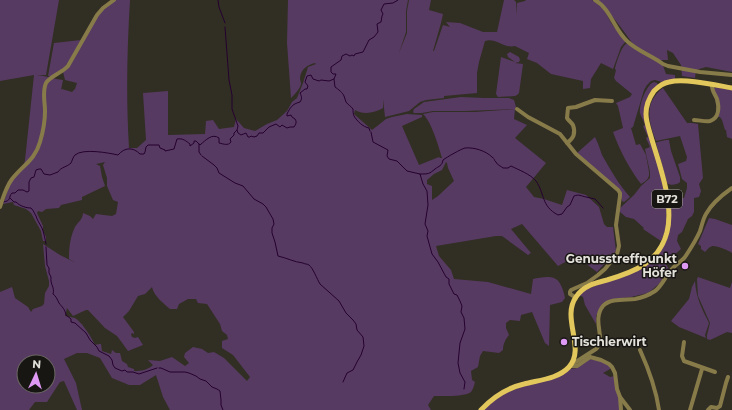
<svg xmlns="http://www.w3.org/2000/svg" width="732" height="410" font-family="Montserrat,sans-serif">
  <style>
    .green { fill: #573a61; fill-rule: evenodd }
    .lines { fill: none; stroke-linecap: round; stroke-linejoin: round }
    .stream { stroke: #25012f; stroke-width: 1 }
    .minor { stroke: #887b4a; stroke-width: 4 }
    .major { stroke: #e2c75c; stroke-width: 5 }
    .poi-dot { fill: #dd99f3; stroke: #181612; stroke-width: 1.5 }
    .labels { text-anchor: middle; stroke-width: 3; stroke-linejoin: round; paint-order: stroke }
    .shield { fill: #181612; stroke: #a6a49e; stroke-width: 1 }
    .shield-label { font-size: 11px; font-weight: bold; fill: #e3e1da }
    .poi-label { font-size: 12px; font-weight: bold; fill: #e3e1da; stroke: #181612; text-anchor: end }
  </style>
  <rect width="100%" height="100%" fill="#312e24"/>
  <g class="green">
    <path d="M 0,0 L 59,0 L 46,75 L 37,75 C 46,76 54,79 63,80 L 61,90 L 62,89 L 72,92 L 75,89 L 77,83 L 65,80 L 63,72 L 100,12 L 115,0 L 130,0 C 127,50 126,98 129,148 L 137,148 L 146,140 L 143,93 L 168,91 L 168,135 L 205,134 L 206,121 L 213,120 L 219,129 L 234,127 L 236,119 L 244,128 L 255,131 L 267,124 L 277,120 L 287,111 L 292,102 L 297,98 L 303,83 L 308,67 L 316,64 L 315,63 C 307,65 301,69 300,78 C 300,80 301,82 301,84 C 300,89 294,95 291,98 L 287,43 L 288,0 L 408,0 L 406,11 L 406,32 L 399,53 L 407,33 L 407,11 L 409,0 L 431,0 L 429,10 L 443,14 L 441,23 L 433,51 L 434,51 L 443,25 L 450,27 L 446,22 L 460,23 L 483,32 L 497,32 L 504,0 L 514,0 L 516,2 L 517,15 L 517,3 L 525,1 L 526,0 L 592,0 C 606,8 604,11 612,24 C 616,30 621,35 626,41 L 621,47 L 613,69 L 601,63 L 591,79 L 590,88 L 583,89 L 583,81 L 551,74 L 537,63 L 527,59 L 529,53 L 515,46 C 505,49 495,37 485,41 L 479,62 L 477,73 L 477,93 L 444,96 L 444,98 L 426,100 L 420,102 L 409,111 L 385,117 L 383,99 L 383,108 C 375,113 363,115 355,110 L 354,114 L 372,130 L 381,123 L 386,119 L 392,117 L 407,114 L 422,115 L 422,117 L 402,126 L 419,165 L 439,157 L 440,158 L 442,158 C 439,147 431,121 423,114 L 433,112 L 475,112 L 515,109 L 514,119 L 527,125 L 515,138 L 546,163 L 526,187 L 534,197 L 544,199 L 562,205 L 567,190 L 586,195 L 599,207 L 604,224 L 607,227 L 613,227 L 616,251 L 597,272 L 589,266 L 578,255 L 558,266 L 522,224 L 511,229 L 531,253 L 528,255 L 502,236 L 496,236 L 436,246 L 439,256 L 451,270 L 454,279 L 488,282 L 531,294 L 533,279 C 541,278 553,274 559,282 C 562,286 564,293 565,298 L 562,302 L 550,305 L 549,346 L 545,343 L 532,312 L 521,315 L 520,321 L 510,320 L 506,323 L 506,328 L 509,335 C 505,340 503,344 503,350 L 499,353 L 483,351 L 480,356 L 478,367 L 471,371 L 472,380 L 475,382 C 474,386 473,389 471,392 C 464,397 442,396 434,396 L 428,405 L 431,410 L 170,410 L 163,397 L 156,375 L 140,385 L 129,385 L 112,378 L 100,358 L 87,353 L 77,353 L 64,359 L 76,383 L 82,410 L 77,410 L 64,381 L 60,382 L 47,402 L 35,402 L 29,410 L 0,410 L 0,292 L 12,287 L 15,298 L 28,307 L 31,312 L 33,309 L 42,306 L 44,304 L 45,293 L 49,286 L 49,281 L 45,266 L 43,244 L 60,255 L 74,262 L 69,259 C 69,248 70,237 75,227 C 78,222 83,219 83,213 L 90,216 L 93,219 L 96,214 L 112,216 L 116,214 L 118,202 L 113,200 L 107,186 L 107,178 L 103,165 L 105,162 L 96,164 L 100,166 L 102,177 L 105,186 L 82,197 L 82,200 L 61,205 L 59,208 L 46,209 L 42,212 L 38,211 L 37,213 L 43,226 L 43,231 L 46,237 L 46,241 L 43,241 L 41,231 L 31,213 L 26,209 L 14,205 L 13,202 L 3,204 L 7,193 L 6,193 L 10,183 L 36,151 L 24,165 L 25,160 L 34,75 L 0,81 ZM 446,162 L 447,163 L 448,168 L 454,181 L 438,196 L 432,200 L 432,186 L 427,184 L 427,180 L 434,174 L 442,170 ZM 152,287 C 154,296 163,303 170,309 L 177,309 L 179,304 L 188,299 L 196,299 L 198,303 L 207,304 L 220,324 L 222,331 L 227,335 L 228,339 L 222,341 L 222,348 L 233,355 L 250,377 L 247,381 L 224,358 L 214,352 L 208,353 L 202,349 L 193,347 L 185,353 L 184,357 L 189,363 L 185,366 L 172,357 L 160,361 L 148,360 L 153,365 C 148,370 141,371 134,371 L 134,369 L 128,367 L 127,364 L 122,361 L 120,353 L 116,353 L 112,350 L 111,354 L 102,351 L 101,344 L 99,344 L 95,345 C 92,338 82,322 75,318 C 72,317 68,317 65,316 L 67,308 L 73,316 L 86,310 L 88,310 L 105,328 L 117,336 L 123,344 L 128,351 L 143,345 L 138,337 L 135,338 L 132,337 L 131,334 L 132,333 L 134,334 L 134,332 L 123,317 L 129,311 L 138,296 L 145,294 ZM 24,362 L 48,362 L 48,386 L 24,386 Z"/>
    <path d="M 596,0 L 732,0 L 732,72 L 706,67 L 696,70 L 695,78 L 682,76 L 681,65 L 673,53 L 667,50 L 668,60 L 661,60 L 666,74 L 675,75 L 675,79 L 662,82 L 655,80 L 651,81 L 647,85 L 644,90 L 633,127 L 631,128 L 636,145 L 640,144 L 646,155 L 649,172 C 650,178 646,181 641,184 C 629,168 620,151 613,132 L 623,128 L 618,106 L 616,103 L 630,97 L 632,94 L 616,81 L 614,78 L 616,70 L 615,69 C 616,64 621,47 626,44 C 628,44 631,44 633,44 C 622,29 611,12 596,0 Z"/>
    <polygon points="81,40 66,67 51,77 48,76 54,43"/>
    <polygon points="510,52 519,57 520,60 519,62 515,63 523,64 519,93 517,95 515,96 498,97 496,94 501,57 515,62 508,57 507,54"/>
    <path d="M 654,82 L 657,83 L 658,85 L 645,106 L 661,176 L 666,204 L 667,226 L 661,241 L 643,229 L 644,228 L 634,219 L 626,217 L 620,212 L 620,208 L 634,195 L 641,186 L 650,178 L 650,172 L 645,149 L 650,147 L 646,138 L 648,137 L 643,126 L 645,125 C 644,121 641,117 640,113 C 639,105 646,85 654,82 Z"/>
    <polygon points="713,87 732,90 732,139 727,137 726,130 725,130 722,120 720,117 717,117 718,115"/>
    <path d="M 663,88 L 687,123 L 692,123 L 698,124 L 703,178 L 699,184 L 701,191 L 699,197 L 694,198 L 694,212 L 692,216 L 688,219 L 682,232 L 678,235 L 677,241 L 681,249 L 665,263 L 669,269 L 659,284 L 648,293 L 631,297 L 613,299 L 603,303 L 596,316 L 596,324 L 585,305 L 583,297 L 581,296 L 578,296 L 585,290 L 644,266 L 666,238 L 669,199 L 684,198 L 687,188 L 687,183 L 682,179 L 678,164 L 686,161 L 687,157 L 680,136 L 656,141 C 648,121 644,102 663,88 Z"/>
    <polygon points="461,97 484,98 509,98 514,100 516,107 515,109 465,111 433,111 422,113 414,113 413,112 414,109 424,102"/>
    <path d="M 595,137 C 598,143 600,149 602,155 C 610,169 619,185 630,197 L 624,202 L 622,201 L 621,195 L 577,153 Z"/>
    <path d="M 666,140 L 669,140 L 671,151 L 680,177 L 680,182 C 677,185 670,186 667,183 L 656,143 L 657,142 Z"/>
    <path d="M 709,218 L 715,219 L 732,225 L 732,253 C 728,250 718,246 713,246 C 710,246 707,250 705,252 L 701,249 L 701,246 L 698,244 Z"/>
    <polygon points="698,277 730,288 732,282 732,333 727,332 710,340 707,339 707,335 710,323 698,296 697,279"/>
    <path d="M 695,281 C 696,298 702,309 709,323 L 705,335 L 706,338 L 679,327 L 671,321 L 689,299 L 692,287 Z"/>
    <polygon points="589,359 601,361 612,368 603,373 605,374 610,377 615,376 621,410 483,410 491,403 505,393 569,369 577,368"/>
  </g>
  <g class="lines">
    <g class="stream">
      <polyline points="218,0 219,7 225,23"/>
      <polyline points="225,27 229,80 232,95 232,109 238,126 237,130"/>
      <path d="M 334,79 L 335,87 C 338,89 343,93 344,96 C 345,98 345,100 346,102 C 348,105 351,106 353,109 C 353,111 353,114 354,116 C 357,121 363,127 369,128 L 370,131"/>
      <polyline points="371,132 373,142 388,150 387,156 389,159 397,161 407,171 420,174 423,184 427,191 428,205 425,224 428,231 427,236 432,254 438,262 446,277 449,279 449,284 454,294 457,295 460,301 462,306 461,312 464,318 465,329 460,343 458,363 460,373 465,382 464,389"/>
      <polyline points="199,144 199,152 201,155"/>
      <path d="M 202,156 L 214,165 L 217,168 L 219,173 L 235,183 L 243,186 L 254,199 L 263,204 L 266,207 L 273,219 L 274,224 L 272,228 L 272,233 L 275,242 L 278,256 C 287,258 294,262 303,263 C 304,264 308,264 309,265 C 313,268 317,279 320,284 L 339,301 L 346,313 L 353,320 L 356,324 L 357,330 L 363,337 L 364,346 L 361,355 L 357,362 L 353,370 L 347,373 L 343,382"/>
      <path d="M 420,174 C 429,174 429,174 435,169 C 439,166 442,166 443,160 C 447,157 461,149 465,148 C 474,147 486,151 492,157 C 497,161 492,158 496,162 C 497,165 501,166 503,168 L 508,168 L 511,166 C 519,170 530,174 536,181 C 545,194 541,206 558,215 L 562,214 L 567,207 L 570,205 L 574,196 C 579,194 581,196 586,197 C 589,198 592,198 595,199 L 603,208"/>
      <path d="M 10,198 L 14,202 L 16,202 C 20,206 26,208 31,208 C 34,211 34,213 36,216 C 37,220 40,224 42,228 C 44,233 45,239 46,244"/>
      <path d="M 3,202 C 12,201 8,197 12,193 L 15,193 L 18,190 L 23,190 L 27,192 L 29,191 L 29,182 L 31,178 L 34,177 L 36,170 L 39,169 L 41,169 L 44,174 L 50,175 L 58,172 C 61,167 67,167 71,163 C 72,161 73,157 75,155 C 83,148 109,153 118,155 C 125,147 133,147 140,154 L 144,154 L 145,152 L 146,147 L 148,145 L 159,145 L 160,148 L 165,150 L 165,151 L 174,149 L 177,139 C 183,138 186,141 190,144 L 190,146 L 194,143 L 194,141 L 196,141 L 200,145 C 206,140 212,133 219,138 L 219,143 C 224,144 228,146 231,142 L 230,139 L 234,135 L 234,133 L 237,130 L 238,133 L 241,135 L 246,133 L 248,137 L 250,137 L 251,136 L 254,137 L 257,136 L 259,133 L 263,133 L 269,127 L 276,124 L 280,127 L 282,125 L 287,128 L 290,127 L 294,127 C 296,124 297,122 295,119 L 292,117 L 291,115 L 287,116 L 287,114 C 290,108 292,104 300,102 C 302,99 302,97 300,93 L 305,89 L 307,89 L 308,86 L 305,82 L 307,76 L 311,75 L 313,79 L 319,81 L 321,80 L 329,81 L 334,79 L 336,74 L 333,74 L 331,72 L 331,67 L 341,60 L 342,56 L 346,54 L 350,56 L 352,55 L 354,56 L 355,54 L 363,52 L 369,40 L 374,37 L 378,32 L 377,24 L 381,22 L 382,16 L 383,14 L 381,10 L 384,4 L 393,3 L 398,0"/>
      <path d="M 46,247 L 47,265 L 49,268 L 49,273 L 51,277 C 50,285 55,287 53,294 C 56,296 57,299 59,303 C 62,307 65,309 66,315 L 71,319 L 71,322 L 75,323 L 86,333 L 90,340 L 97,347 L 99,351 L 109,356 L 112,360 L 113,365 L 115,368 L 122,371 L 125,370 L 127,372 L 133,372 L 139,374 L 157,368"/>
      <polyline points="159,368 161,368 170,372 185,372 189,373 196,376 200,379 206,381 212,387 217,389 220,391 221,400 221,405 223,410"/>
    </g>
    <g class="minor">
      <path d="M 595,0 C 611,9 614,30 628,42 C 638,51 652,56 663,64 L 668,66 L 700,72 L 732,75"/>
      <polyline points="517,109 528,117 560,134 576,154 618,190 620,193 620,196 616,225 619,246 617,254 605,269 598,275 587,283 571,290 570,292 570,294 575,297"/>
      <path d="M 694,120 C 699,120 705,122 710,121 C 720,118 719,106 717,99 C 715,94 711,90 712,84"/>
      <path d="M 567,143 C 573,139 576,133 573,125 C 572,123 568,120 567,118 L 568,108 L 576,107 L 595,100 L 612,101"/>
      <path d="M 0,207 C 3,197 6,187 12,179 C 23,165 35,160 40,142 C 43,132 45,122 45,111 C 45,102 42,92 46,83 C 50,76 62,73 68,66 L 97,15 L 103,8 L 114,0"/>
      <polyline points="684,342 682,356 684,361 715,372"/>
      <path d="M 640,350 C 649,370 656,389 659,410"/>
      <path d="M 571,365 L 596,349 C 607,339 591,321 603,306 C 610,298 625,300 635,299 C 641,298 649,295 655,291 C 662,286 665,277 671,270 C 675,265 681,262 685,257 C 689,251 697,238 700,231 C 702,225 703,219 706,214 C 712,203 722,195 732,188"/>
      <polyline points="570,366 577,366 590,357 601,360 609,364 612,367 615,373 617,389 620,397 621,410"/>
      <polyline points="620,397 630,410"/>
      <polyline points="690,410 702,369"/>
      <polyline points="708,410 711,407 717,408 720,406 726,383 728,377"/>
    </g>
    <path class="major" d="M 481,410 C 493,397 507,388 524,384 C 539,380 558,379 569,367 C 586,348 561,318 576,297 C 583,286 595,283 607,280 C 634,272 659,263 667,232 C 674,205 660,166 652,140 C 650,132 646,123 646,114 C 646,106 649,98 654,91 C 658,87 663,83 669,82 C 685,78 715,85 732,88"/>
  </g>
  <g class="poi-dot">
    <circle cx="685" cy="266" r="4"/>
    <circle cx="564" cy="342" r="4"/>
  </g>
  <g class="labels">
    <rect class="shield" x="652" y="190" width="30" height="18" rx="3"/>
    <g class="shield-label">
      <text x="667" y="203">B72</text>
    </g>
    <g class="poi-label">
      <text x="677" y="263">Genusstreffpunkt<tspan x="677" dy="14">Höfer</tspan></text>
      <text x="572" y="346" text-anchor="start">Tischlerwirt</text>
    </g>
  </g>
  <g transform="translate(36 374) rotate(4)"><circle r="19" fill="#181612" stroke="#696762"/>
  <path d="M0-3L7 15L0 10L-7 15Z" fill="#dd99f3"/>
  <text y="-6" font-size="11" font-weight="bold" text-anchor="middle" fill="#e3e1da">N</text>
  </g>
</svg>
